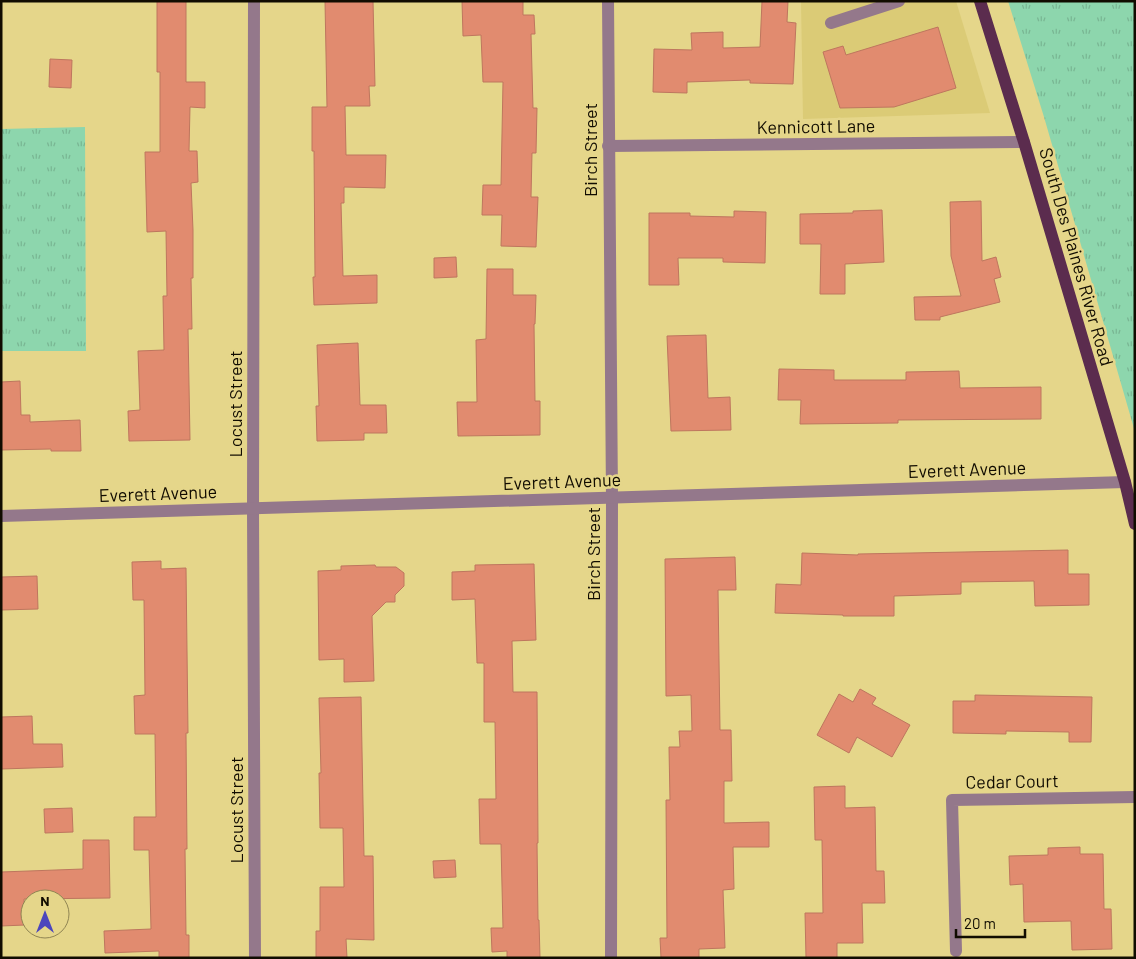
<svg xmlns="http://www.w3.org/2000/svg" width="1136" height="959" font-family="Barlow,sans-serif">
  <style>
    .built { fill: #dbcb76 }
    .park { fill: url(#park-tufts) }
    .building { fill: #e18b6f; stroke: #be765e }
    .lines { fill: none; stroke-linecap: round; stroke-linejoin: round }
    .minor { stroke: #94788b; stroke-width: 12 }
    .major { stroke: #5b2c4e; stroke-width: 12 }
    .labels { text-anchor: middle; stroke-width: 5; stroke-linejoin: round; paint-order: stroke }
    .street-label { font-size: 18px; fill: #110c00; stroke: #e5d68a }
  </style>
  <defs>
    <pattern id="park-tufts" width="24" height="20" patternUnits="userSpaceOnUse" patternTransform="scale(1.25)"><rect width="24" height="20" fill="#8dd6ad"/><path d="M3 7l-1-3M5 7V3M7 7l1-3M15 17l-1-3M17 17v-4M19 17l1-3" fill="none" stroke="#79b693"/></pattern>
  </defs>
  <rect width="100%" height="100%" fill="#e5d68a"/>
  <polygon class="built" points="801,1 956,1 990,113 803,119"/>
  <g class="park">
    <polygon points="1008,1 1135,1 1135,432 1044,117"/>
    <polygon points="85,127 86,351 1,351 1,129"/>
  </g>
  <g class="building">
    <polygon points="157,1 186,1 186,82 205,82 205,108 190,107 189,151 197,151 198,182 191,183 193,230 193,278 191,278 192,329 188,329 190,440 129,441 128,411 140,410 138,351 164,350 163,296 167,296 166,231 147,232 145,152 160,152 160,72 157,72"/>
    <polygon points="325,1 373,1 375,86 369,86 370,106 345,106 346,155 386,155 385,188 344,187 344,203 341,203 343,276 377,275 377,303 314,305 313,277 315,277 314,151 312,151 312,107 327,107"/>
    <polygon points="462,1 523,1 523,15 534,15 535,34 531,34 533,108 537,108 536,153 532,153 531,197 538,197 536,247 501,246 502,215 482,215 483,185 501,185 503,82 483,82 481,35 463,36"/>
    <polygon points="762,1 788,1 787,22 796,23 793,84 750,83 750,80 687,82 687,93 653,92 654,49 692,50 691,33 723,32 723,48 760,47"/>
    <polygon points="938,27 956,88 894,107 840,108 823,52 843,46 846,55"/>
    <polygon points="50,59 72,60 71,88 49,87"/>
    <polygon points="981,201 982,261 996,257 1001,277 994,279 1000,302 940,317 940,320 915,320 914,297 961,296 951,256 950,202"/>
    <polygon points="882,210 884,262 845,264 845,294 820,294 821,244 800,244 800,214 853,213 853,211"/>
    <polygon points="734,211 766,212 765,263 723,262 723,258 678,258 679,285 649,285 649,213 690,213 690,216 734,217"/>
    <polygon points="456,257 457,277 434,278 434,258"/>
    <polygon points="487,269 513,269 513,295 536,295 535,324 534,324 535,401 540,401 540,435 458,436 457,402 477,402 476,340 486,339"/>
    <polygon points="706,335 708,398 730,397 731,430 671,431 667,336"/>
    <polygon points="358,343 360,405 386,405 387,433 364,433 364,440 317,441 316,406 319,406 317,345"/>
    <polygon points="779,369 834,370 834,380 906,380 906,372 959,371 960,388 1041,387 1041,419 898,420 898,423 800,424 801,400 778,400"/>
    <polygon points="20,381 21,415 30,415 30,422 80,420 81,451 51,451 51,449 1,450 1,382"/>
    <polygon points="1068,550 1068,574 1089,574 1089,605 1035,606 1034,581 961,582 961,594 894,596 894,616 843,616 843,615 775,613 776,584 801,585 802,553 858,555 858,554"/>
    <polygon points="735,557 736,590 718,590 720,730 731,730 732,781 724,781 724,823 769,822 769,847 733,847 734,889 723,890 725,948 699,949 699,958 661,958 660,938 667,938 666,800 670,800 669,747 680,747 679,731 692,731 691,695 666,696 665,559"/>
    <polygon points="161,561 161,569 186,568 188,733 186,733 187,849 185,849 186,935 189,935 189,958 159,958 159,951 105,953 104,931 151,929 149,850 134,850 134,817 156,817 155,734 135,734 134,696 145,695 144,600 133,600 132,562"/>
    <polygon points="534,564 536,640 512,641 513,692 537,692 538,843 537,843 538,920 539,920 540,958 507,958 507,951 492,952 491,928 503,928 501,844 480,844 479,799 496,799 495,722 484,722 484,663 477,663 475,599 452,600 452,572 475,571 475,565"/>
    <polygon points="375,565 376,567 396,567 404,573 404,586 395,595 395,602 386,602 372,616 374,681 344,682 344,659 319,660 318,571 341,570 341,566"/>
    <polygon points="37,576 38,609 1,610 1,577"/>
    <polygon points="860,689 876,698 872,704 910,725 892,757 857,737 849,753 817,735 839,694 853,702"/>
    <polygon points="975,695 1092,697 1091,742 1069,742 1069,732 1006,731 1006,734 953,733 953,701 975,701"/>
    <polygon points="361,697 364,856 373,856 374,940 346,939 347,958 316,958 316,931 320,931 320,887 344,887 343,828 320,828 319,773 321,773 319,698"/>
    <polygon points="32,716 33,744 62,744 63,767 1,769 1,717"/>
    <polygon points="845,786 845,808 875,807 876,871 884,871 885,903 862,903 863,943 837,943 837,958 806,958 805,913 823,913 822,840 815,840 814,787"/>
    <polygon points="72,808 73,832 45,833 44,809"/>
    <polygon points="83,840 109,840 110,898 24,899 25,925 1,926 1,872 83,869"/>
    <polygon points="1080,847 1080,854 1103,854 1104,909 1111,909 1112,949 1072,950 1071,921 1024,922 1023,884 1010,885 1009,856 1048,855 1048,848"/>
    <polygon points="455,860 456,877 434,878 433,861"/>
  </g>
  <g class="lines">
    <g class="minor">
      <polyline points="254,1 253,509 255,958"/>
      <polyline points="608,1 612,498 611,958"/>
      <polyline points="831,23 899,1"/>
      <polyline points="608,146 1024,142"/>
      <polyline points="1,516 1125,482"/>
      <polyline points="956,951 952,800 1135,797"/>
    </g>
    <polyline class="major" points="980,1 1024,142 1125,482 1135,524"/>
  </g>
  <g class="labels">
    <g class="street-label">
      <text transform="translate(816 127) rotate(-1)" y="6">Kennicott Lane</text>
      <text transform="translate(591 150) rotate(-90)" y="6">Birch Street</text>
      <text transform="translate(1076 257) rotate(74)" y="6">South Des Plaines River Road</text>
      <text transform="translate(236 404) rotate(-90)" y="6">Locust Street</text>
      <text transform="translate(967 470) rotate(-2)" y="6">Everett Avenue</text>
      <text transform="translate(562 482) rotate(-2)" y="6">Everett Avenue</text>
      <text transform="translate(158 494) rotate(-2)" y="6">Everett Avenue</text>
      <text transform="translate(594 554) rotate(-90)" y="6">Birch Street</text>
      <text transform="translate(1012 782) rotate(-1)" y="6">Cedar Court</text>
      <text transform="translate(237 810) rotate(-90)" y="6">Locust Street</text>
    </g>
  </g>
  <rect width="1136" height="959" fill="none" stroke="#110c00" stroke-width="5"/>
  <g transform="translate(45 914)"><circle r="24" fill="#e5d68a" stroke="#908553"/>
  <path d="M0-4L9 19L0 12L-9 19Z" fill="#4c46bd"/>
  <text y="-8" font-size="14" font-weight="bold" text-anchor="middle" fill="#110c00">N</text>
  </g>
  <path d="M956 929v8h69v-8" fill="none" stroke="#110c00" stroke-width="2.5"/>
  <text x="964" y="929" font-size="15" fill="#110c00" stroke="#e5d68a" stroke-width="4" paint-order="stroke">20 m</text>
</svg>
